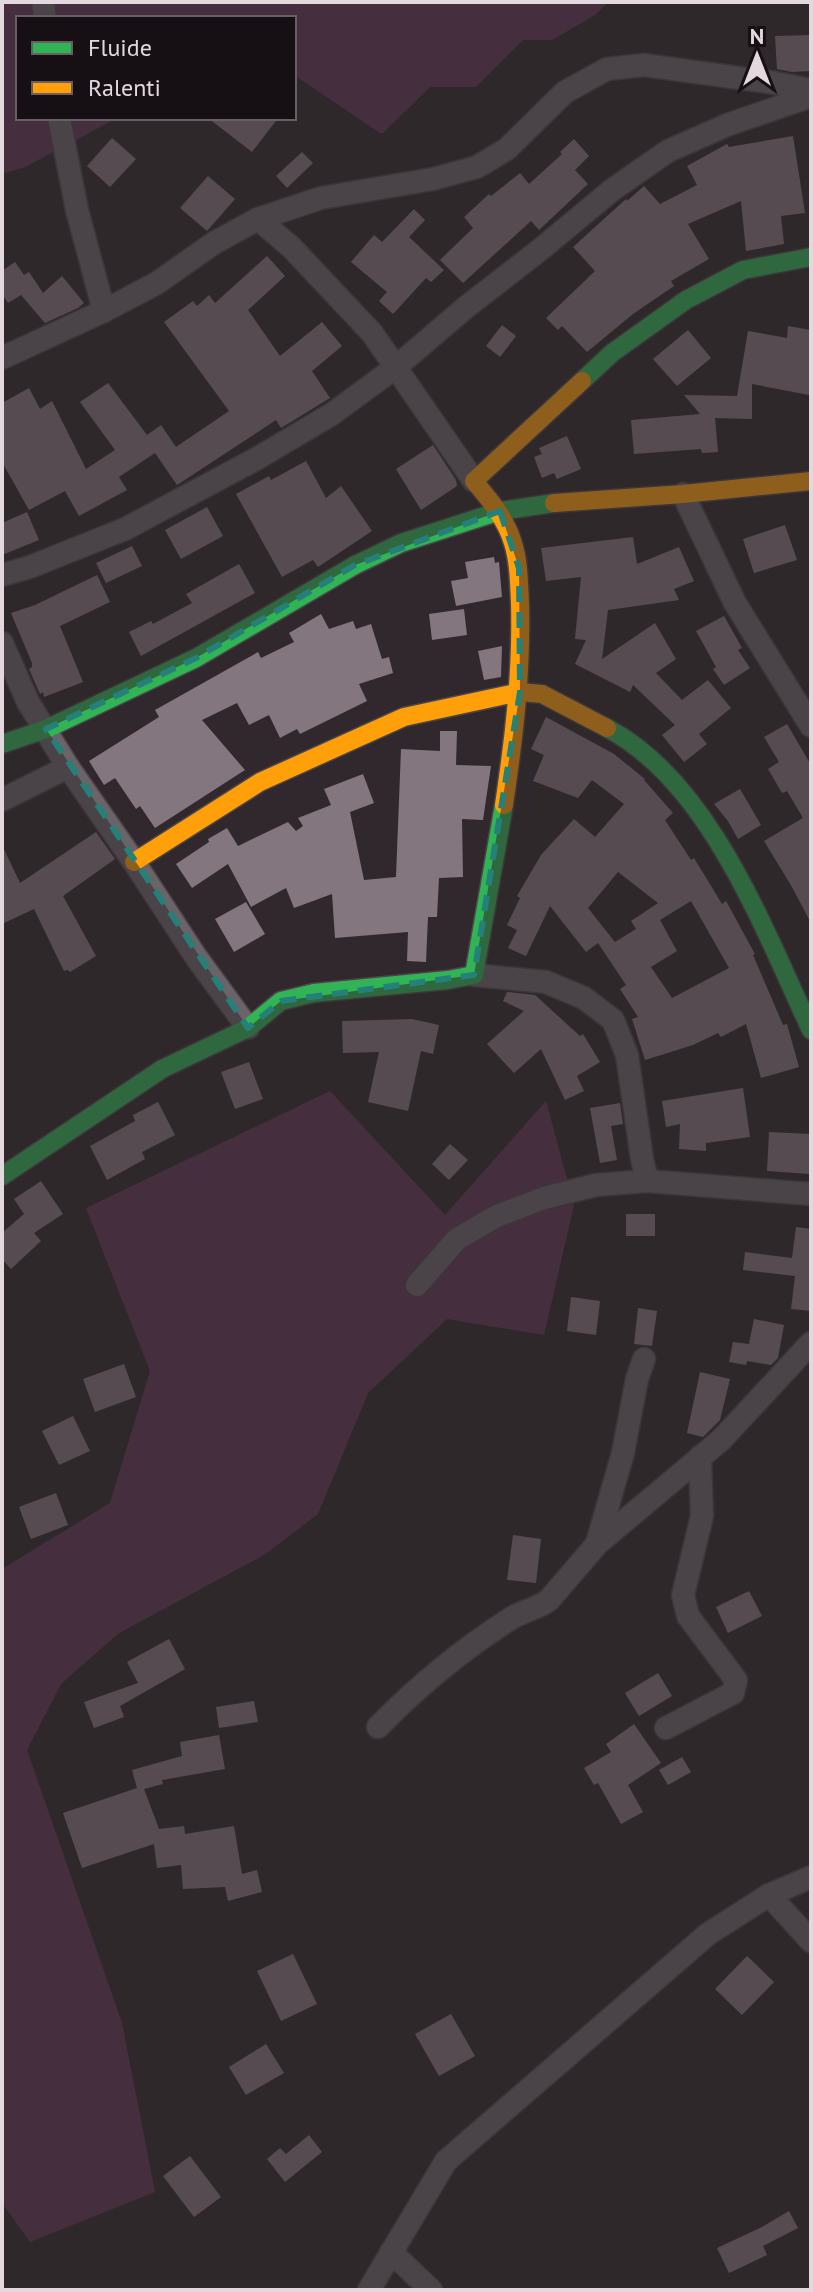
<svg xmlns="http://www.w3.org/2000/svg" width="813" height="2292" font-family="'PT Sans',sans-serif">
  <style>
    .green { fill: #613753 }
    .building { fill: #84767e; fill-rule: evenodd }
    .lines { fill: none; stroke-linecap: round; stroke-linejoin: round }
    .street-casing { stroke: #4c4549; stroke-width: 25 }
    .fast-casing { stroke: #4c4549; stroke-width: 21 }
    .slow-casing { stroke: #4c4549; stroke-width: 21 }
    .street { stroke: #6a6468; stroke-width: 22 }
    .fast { stroke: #30b455; stroke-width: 18 }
    .slow { stroke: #ff9f0a; stroke-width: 18 }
    .marked { fill: none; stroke: #248079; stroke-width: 6; stroke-dasharray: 16 10; stroke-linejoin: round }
  </style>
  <rect width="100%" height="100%" fill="#30282c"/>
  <g class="green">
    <polygon points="2,2 608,2 595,15 552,40 523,40 476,87 430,87 383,133 380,133 294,75 294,18 18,18 18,118 117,118 25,167 2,174"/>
    <polygon points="330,1091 445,1215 546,1101 574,1205 544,1335 447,1319 368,1393 318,1514 264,1555 119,1633 61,1684 27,1750 122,2023 155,2192 30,2242 2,2203 2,1569 110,1503 150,1371 86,1208"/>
  </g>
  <g class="building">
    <polygon points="811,35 811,71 792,72 777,69 775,36"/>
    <polygon points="208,118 278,118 252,152"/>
    <polygon points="793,136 805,213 781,216 784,244 746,251 741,201 688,224 709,259 671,281 674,286 633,314 587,352 562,326 558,330 546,318 595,271 573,247 626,199 627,201 644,186 660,204 697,185 687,166 727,144 729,147"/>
    <polygon points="112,138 136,159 110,187 87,166"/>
    <polygon points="574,139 589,156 575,170 588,184 539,230 531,221 463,283 440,260 473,228 464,217 489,194 491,196 520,173 529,184 562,154 560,152"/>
    <polygon points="302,152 313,163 287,188 276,176"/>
    <polygon points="208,176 235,199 207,231 180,208"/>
    <polygon points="414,209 425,220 409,237 444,270 431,282 426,278 393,314 379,301 387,292 351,262 374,235 382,242"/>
    <polygon points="267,256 285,276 248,310 280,356 322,322 342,346 312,371 330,398 281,428 276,420 177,485 155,453 119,477 127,490 79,516 65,491 29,510 2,462 2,403 29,388 40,409 52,401 86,469 115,450 80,402 108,383 147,435 161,425 176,447 229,411 164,322 193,301 197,306 209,295 215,303"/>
    <polygon points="15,262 24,275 29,272 43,293 62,276 84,303 78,308 45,323 21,295 8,303 2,294 2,271"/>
    <polygon points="502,325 516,336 500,357 486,346"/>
    <polygon points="788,326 811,330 811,386 809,395 752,384 752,419 715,418 718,452 702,453 701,449 634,454 631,420 700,414 684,395 737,396 748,331 787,338"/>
    <polygon points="688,330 711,358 677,386 653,359"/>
    <polygon points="567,436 581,469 557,479 554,473 542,478 534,457 542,454 539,448"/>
    <polygon points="433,445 456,480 457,486 421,510 396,469"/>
    <polygon points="306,461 326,498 341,486 372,531 318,567 313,560 282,577 236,494 269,476 271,480"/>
    <polygon points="207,507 223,536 181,559 165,530"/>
    <polygon points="27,512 39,540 2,555 2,523"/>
    <polygon points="785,525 797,560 754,573 743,539"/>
    <polygon points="633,537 637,564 679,547 694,581 674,589 679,600 608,610 602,659 655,623 676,659 656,673 682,700 708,680 731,708 699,734 707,744 684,762 662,735 675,725 633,685 630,692 575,664 586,640 575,639 581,577 546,581 541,548"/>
    <polygon points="132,546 142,566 106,583 96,563"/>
    <polygon points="494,557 495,563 499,562 502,597 456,606 451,581 468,578 465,562"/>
    <polygon points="239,564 255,593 141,656 129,632 151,621 153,624 192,603 186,594"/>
    <polygon points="97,575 110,602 60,626 83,682 44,697 43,692 40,694 29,669 32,667 32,663 11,613 35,605"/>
    <polygon points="464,609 467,635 432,640 429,614"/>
    <polygon points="321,614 329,629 353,621 356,629 371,624 382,659 389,657 393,673 359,684 367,701 300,734 297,729 280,738 269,715 249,725 237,703 202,720 245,770 155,828 140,806 136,809 115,778 104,785 89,761 159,717 155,710 258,652 261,658 294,642 289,633"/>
    <polygon points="724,616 742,648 738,650 750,668 724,685 713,669 716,667 696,631"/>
    <polygon points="502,646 501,677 484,680 478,651"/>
    <path d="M 546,717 L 614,754 L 645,779 L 644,780 L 673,813 L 665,820 L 691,860 L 694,858 L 722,904 L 726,901 L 755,954 L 753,955 L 783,1025 L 787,1024 L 799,1067 L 761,1078 L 746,1024 L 721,1037 L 718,1033 L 693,1045 L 645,1060 L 632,1019 L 638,1017 L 620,989 L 626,985 L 598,943 L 586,952 L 550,906 L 526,956 L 508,948 L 517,930 L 507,925 L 520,898 L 517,896 L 541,855 L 574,819 L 595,837 L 624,804 L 592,780 L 578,798 L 533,781 L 544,755 L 531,749 ZM 618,872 L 658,903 L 631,921 L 636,929 L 615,942 L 588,908 ZM 691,901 L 729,968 L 672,998 L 651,967 L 677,951 L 660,920 Z"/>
    <polygon points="787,724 811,765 811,923 792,887 764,841 803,818 787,791 782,793 768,769 779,762 764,737"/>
    <polygon points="440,731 457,731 456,765 491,766 483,820 462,819 463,877 439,878 437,917 428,917 426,962 407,961 408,932 335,938 332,894 294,908 286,888 251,907 228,864 192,888 176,864 209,842 208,839 227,828 238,846 288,822 296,831 303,826 298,818 331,805 324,789 363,774 374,803 350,812 364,880 396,877 401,749 440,751"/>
    <polygon points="740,789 761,825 738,839 728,821 714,804"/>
    <polygon points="96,832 115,859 63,896 96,956 70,972 68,970 64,971 34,909 2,924 2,845 20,883"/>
    <polygon points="246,902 265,934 234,952 215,919"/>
    <polygon points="507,992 535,995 580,1036 583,1034 600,1062 577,1076 584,1091 565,1100 541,1049 514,1073 487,1044 524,1011 503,1001"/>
    <polygon points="412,1019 439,1025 433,1054 421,1051 408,1111 368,1102 379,1052 343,1053 342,1021"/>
    <polygon points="249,1062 263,1099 235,1109 221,1072"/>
    <polygon points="743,1088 750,1137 706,1143 706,1151 679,1149 680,1124 666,1127 662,1101"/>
    <polygon points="158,1102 175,1135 142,1152 145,1159 107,1180 90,1146 135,1121 133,1115"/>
    <polygon points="620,1103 623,1124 611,1126 617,1160 600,1163 590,1108"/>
    <polygon points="769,1132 811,1134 810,1174 767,1171"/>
    <polygon points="450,1144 468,1160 449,1180 432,1164"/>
    <polygon points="41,1181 63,1214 34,1233 41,1241 11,1269 2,1259 2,1233 24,1214 14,1199"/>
    <rect x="626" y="1214" width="29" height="22"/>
    <polygon points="796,1227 811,1229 811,1311 791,1309 795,1276 743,1270 745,1252 792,1258"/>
    <polygon points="571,1297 600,1301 596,1335 567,1331"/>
    <polygon points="638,1308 657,1311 652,1346 634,1344"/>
    <polygon points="754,1319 784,1325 778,1358 771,1365 747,1361 746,1365 729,1362 733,1342 749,1344"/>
    <polygon points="124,1364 136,1397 95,1412 83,1379"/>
    <polygon points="700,1372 730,1379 720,1420 703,1437 687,1433"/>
    <polygon points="73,1416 90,1451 59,1465 42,1431"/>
    <polygon points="56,1493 68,1525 31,1539 19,1507"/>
    <polygon points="513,1535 541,1539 536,1583 507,1580"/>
    <polygon points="749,1591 762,1616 728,1633 716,1607"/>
    <polygon points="169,1639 185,1669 120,1706 124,1717 94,1728 84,1702 138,1683 127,1662"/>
    <polygon points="658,1673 672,1696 639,1716 625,1693"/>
    <polygon points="254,1701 258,1722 219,1728 216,1707"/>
    <polygon points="634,1724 661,1763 628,1785 643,1812 621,1824 598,1783 594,1785 584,1768 611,1752 606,1744"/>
    <polygon points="219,1735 225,1769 162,1780 163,1784 144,1789 159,1829 184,1826 185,1834 234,1826 242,1874 257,1870 262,1892 228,1901 225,1887 183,1889 181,1865 157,1868 154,1844 82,1868 63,1813 137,1788 132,1770 182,1756 180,1742"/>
    <polygon points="682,1757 691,1772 668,1785 659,1770"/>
    <polygon points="293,1954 317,2004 281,2021 257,1971"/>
    <polygon points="747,1956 774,1982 742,2015 715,1989"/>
    <polygon points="451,2014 475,2056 439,2076 415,2034"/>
    <polygon points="266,2044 284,2073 246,2095 229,2067"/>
    <polygon points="309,2135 322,2152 285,2182 267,2159 280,2148 286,2154"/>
    <polygon points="190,2156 221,2197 194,2217 163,2176"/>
    <polygon points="789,2211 798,2228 763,2246 767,2255 729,2273 717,2248 762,2227"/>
  </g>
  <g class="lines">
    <g class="street-casing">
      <g id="street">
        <polyline points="43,2 45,18"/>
        <polyline points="59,118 77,210 104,311"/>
        <polyline points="258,219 291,247 372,333 474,481"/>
        <polyline points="2,358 104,311 157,283 214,243 258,219 321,198 433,179 477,167 507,149 565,92 607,69 644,65 775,83 811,90"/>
        <polyline points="683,494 735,603 811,726"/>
        <polyline points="2,575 30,567 125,529 256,459 332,414 396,367 465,308 541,249 612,190 668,151 727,125 811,96"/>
        <polyline points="2,643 28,702 68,767 134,862 196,957 248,1028"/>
        <polyline points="2,800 68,767"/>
        <polyline points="474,975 546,982 584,998 613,1020 627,1055 642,1159 647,1181"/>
        <polyline points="417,1285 457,1239 497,1216 544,1198 596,1185 647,1181 811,1194"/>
        <polyline points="597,1543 623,1453 637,1379 644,1359"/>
        <path d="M 378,1727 C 417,1687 463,1649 510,1619 C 522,1611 537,1609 549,1600 L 597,1544 L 721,1440 L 811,1343"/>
        <polyline points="666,1728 733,1693 736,1680 688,1616 683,1595 702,1516 700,1457"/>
        <polyline points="769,1895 811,1941"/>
        <polyline points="391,2252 431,2290"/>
        <polyline points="369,2290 446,2161 708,1934 769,1895 811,1877"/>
      </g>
    </g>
    <g class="fast-casing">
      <g id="fast">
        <polyline points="582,381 612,353 686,300 743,270 811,257"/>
        <path d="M 607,728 C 710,782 764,930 811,1030"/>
        <polyline points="2,744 46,729 196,658 355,565 401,543 500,511 554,503"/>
        <polyline points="2,1176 162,1069 248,1028 281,1001 314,993 448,980 474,975 504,805"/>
      </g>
    </g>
    <g class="slow-casing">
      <g id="slow">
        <polyline points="554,503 683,494 811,481"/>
        <path d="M 504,805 C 514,738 522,671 520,603 C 519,583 519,562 513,543 C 506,519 490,500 474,481 L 582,381"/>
        <polyline points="134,862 260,782 404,717 520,692 542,694 607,728"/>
      </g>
    </g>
    <use href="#street" class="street"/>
    <use href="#fast" class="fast"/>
    <use href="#slow" class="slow"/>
  </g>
  <path d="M0 0H813V2292H0ZM 500,511 L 519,568 L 520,692 L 474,975 L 281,1001 L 248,1028 L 46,729 L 196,658 L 355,565 Z" fill="#30282c" fill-opacity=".55" fill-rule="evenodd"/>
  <path class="marked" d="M 500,511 L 519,568 L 520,692 L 474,975 L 281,1001 L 248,1028 L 46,729 L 196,658 L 355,565 Z"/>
  <rect width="813" height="2292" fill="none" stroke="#e2d8de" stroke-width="8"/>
  <rect x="16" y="16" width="280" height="104" fill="#160f14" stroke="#685f65" stroke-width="2"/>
  <rect x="32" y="42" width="40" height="12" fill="#30b455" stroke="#685f65" stroke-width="2"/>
  <text x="88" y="56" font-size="24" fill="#e2d8de">Fluide</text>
  <rect x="32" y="82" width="40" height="12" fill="#ff9f0a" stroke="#685f65" stroke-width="2"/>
  <text x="88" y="96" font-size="24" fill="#e2d8de">Ralenti</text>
  <g transform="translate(757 56)" stroke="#160f14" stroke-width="6" paint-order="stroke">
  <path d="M0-6L14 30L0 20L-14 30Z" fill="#e2d8de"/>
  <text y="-12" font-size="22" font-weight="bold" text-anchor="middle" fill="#e2d8de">N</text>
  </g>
</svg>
